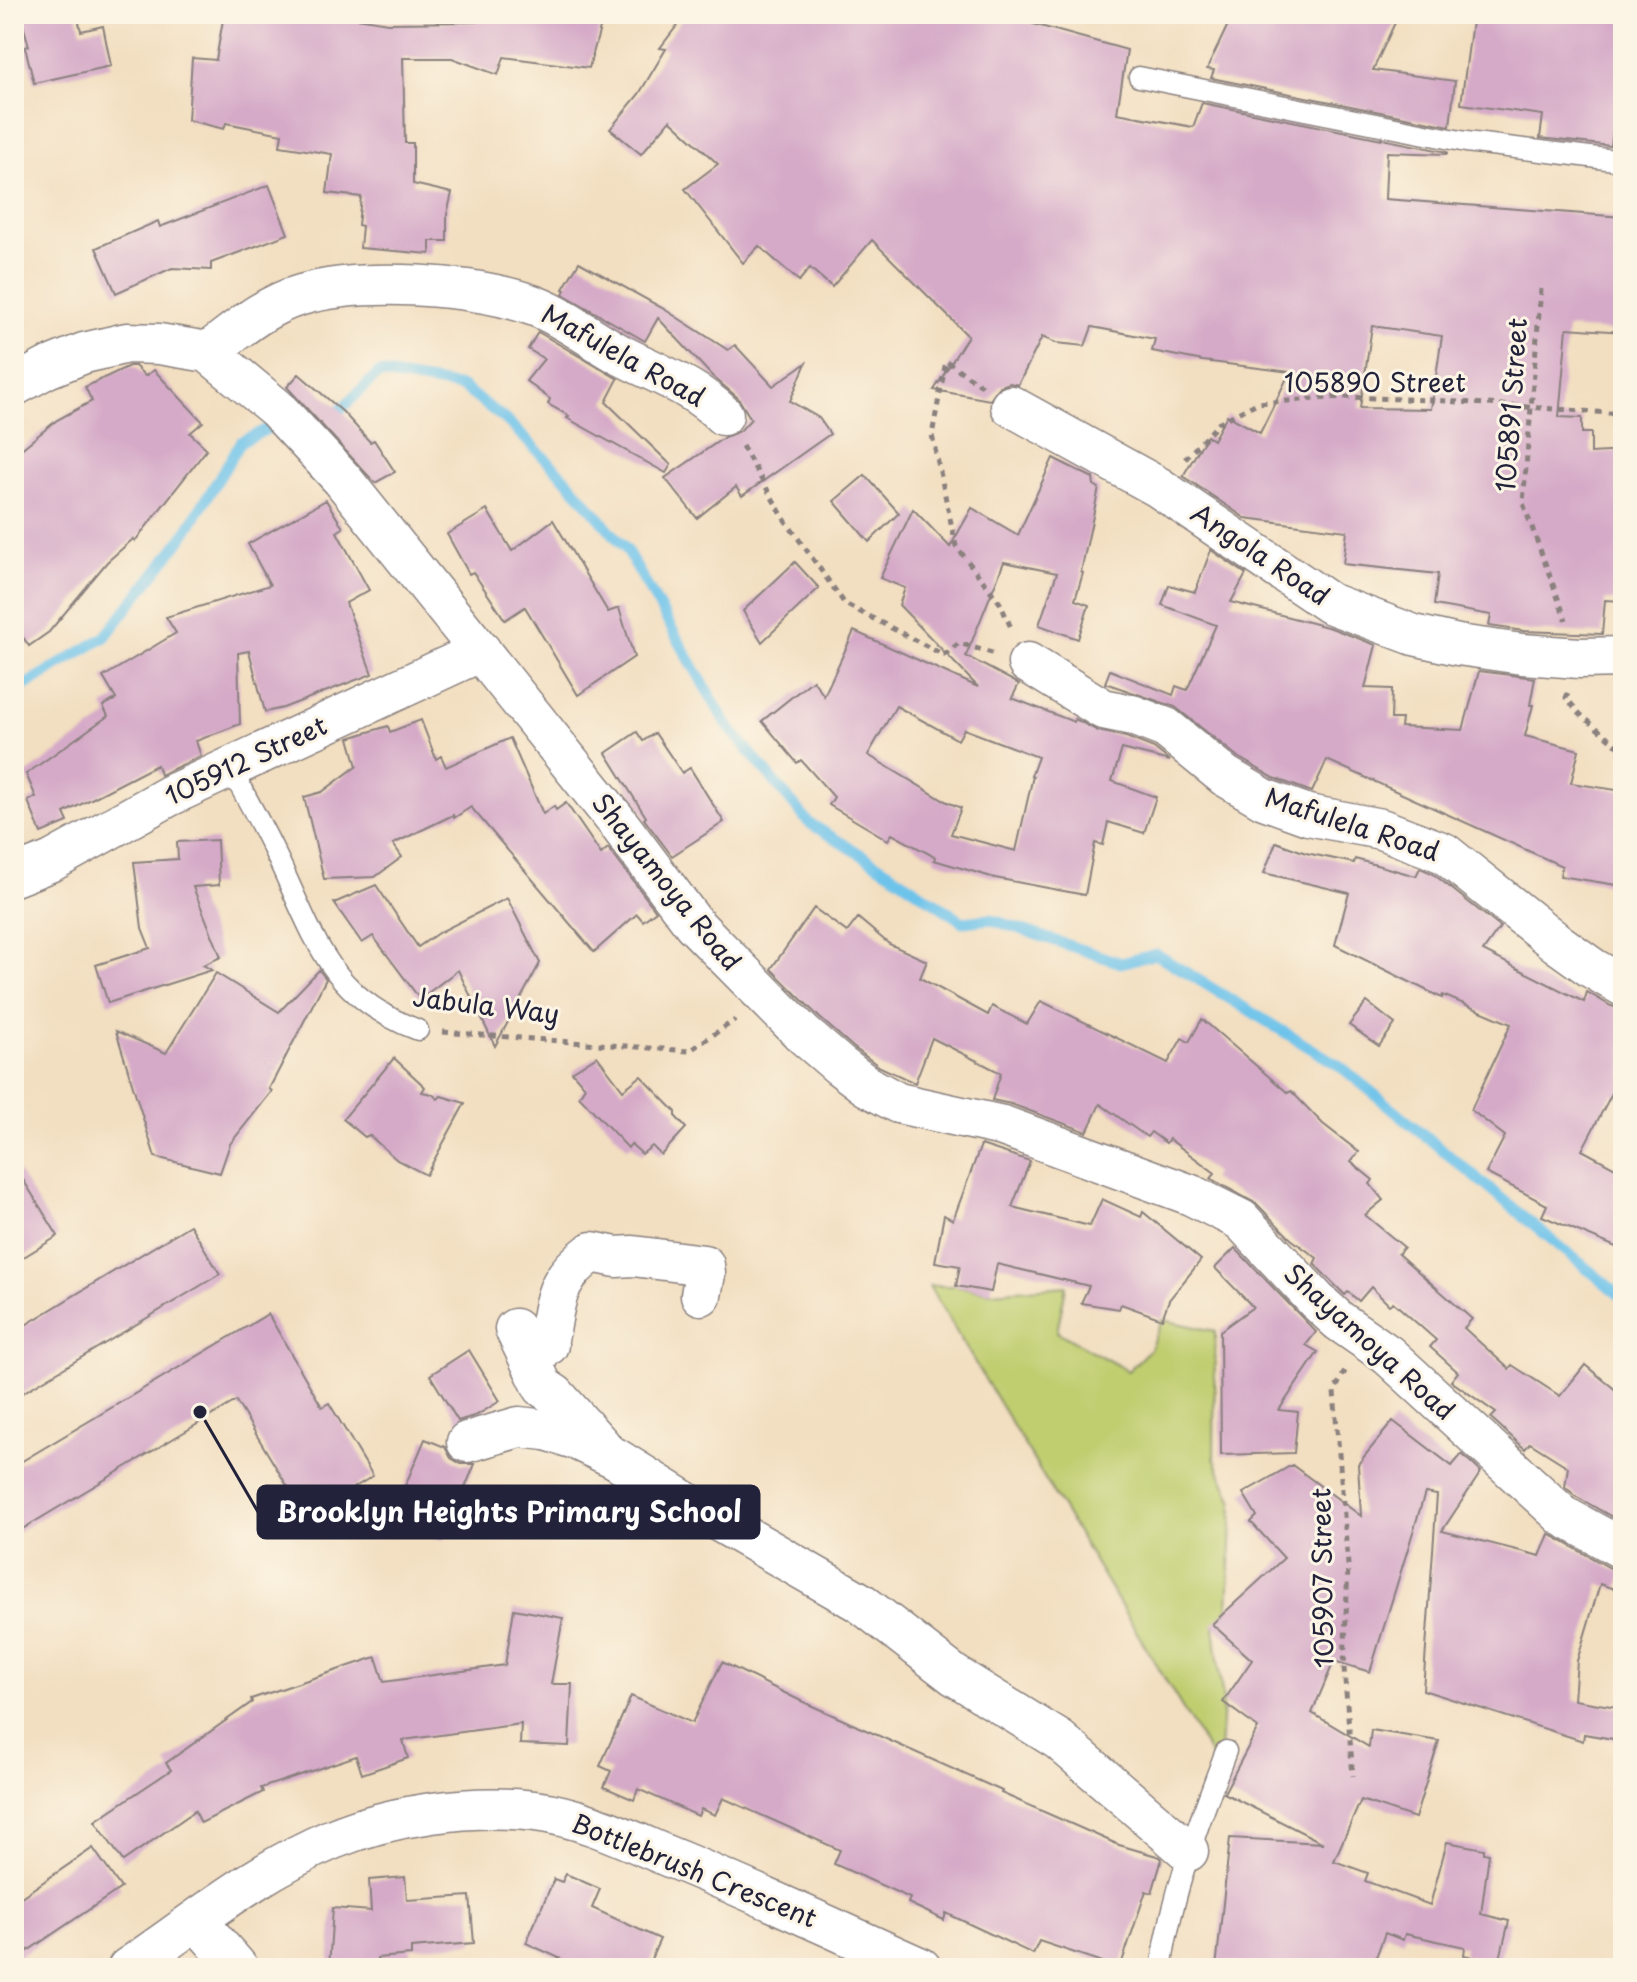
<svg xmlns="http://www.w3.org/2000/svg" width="1637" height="1982" font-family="'Playpen Sans',sans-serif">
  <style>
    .green { fill: #c0ce70; stroke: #717856; stroke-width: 2 }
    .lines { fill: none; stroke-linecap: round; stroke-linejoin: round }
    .stream { stroke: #6ec3ea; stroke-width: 11 }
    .building { fill: #d5aac8; fill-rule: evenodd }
    .lane-casing { stroke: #8a807e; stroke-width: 23 }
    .street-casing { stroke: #8a807e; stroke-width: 43 }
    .path { stroke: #8a807e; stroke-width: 5; stroke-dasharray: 6 6; stroke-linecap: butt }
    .lane { stroke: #fff; stroke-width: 20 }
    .street { stroke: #fff; stroke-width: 40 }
    .labels { text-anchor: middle; stroke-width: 6; stroke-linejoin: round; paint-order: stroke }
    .street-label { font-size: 26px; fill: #22223b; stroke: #fcf5e5 }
    .leader { fill: none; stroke: #22223b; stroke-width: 3 }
    .callout-dot { fill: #22223b; stroke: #fcf5e5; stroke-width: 3 }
    .callout { fill: #22223b; stroke: #22223b; stroke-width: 3 }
    .callout-label { font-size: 28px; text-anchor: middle; font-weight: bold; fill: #fff }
  </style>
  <rect width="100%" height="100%" fill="#fcf5e5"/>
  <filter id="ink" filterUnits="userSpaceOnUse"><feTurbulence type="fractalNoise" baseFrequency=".0125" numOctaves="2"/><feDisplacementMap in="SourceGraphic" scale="16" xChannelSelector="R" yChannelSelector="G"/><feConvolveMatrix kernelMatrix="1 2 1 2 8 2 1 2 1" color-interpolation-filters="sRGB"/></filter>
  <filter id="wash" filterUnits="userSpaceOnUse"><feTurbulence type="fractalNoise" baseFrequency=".006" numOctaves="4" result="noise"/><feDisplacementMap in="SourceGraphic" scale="32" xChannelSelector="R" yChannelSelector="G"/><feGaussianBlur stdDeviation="1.8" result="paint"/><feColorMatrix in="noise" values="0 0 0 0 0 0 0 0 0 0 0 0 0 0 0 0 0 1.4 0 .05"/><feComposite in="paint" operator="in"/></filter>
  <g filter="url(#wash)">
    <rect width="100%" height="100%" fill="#f2dec0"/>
    <polygon class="green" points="929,1286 956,1286 991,1292 1066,1286 1057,1332 1128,1371 1150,1349 1162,1320 1215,1331 1214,1458 1233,1502 1228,1608 1214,1626 1223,1702 1219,1769"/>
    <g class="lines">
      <g class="stream">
        <polyline points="319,430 379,373 462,387 506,420 568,481 626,549 727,725 809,823 890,872 963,922 990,919 1121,963 1156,954 1340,1066 1623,1298"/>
        <polyline points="14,692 105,637 183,537 241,442 267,429"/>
      </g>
    </g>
    <g id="blocks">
      <g class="building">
        <polygon points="20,14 77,14 81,31 103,26 111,66 34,83 25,47 29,46"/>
        <polygon points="224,14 333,14 388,23 476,22 475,14 604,14 589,68 504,57 498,75 452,58 403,58 405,143 413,143 413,184 452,193 447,214 447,241 430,241 430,254 360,248 362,226 358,225 361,197 327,193 332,154 280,146 282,134 226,123 224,129 188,120 192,58 216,60"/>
        <path d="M 686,14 L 1027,14 L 1026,22 L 1127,50 L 1117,113 L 1193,127 L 1202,103 L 1447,152 L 1447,154 L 1387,152 L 1385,199 L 1623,217 L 1623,332 L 1567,328 L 1559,417 L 1582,418 L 1582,433 L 1591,433 L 1591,453 L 1623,451 L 1623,601 L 1605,600 L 1602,634 L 1524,631 L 1489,626 L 1491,615 L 1434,605 L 1438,574 L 1343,564 L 1347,531 L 1245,518 L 1183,476 L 1207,436 L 1213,440 L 1227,415 L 1260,433 L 1290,372 L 1203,361 L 1152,351 L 1155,339 L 1092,327 L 1085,346 L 1056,343 L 1042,337 L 1018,385 L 1010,383 L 1000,386 L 990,400 L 934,390 L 968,336 L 872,240 L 832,287 L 810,268 L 799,281 L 759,246 L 743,263 L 685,189 L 718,164 L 670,120 L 641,154 L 610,129 L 639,94 L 666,49 L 660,48 ZM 1372,326 L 1442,336 L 1431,409 L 1360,408 Z"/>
        <polygon points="1233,14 1399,14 1373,70 1455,81 1450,126 1211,78 1214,70 1207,69"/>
        <polygon points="1473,14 1623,14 1623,89 1618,89 1611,146 1540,138 1543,115 1461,104"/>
        <polygon points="269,185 288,234 211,263 211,270 172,268 116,293 96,248 158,221 160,227"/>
        <polygon points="579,262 664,309 728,350 735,345 773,386 806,363 790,401 819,418 830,434 742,496 736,487 697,518 665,478 725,437 740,431 751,419 738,398 712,376 658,318 645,341 563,294 565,290 563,289"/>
        <polygon points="538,332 618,379 606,402 671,465 666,473 567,418 569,416 548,404 550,399 526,381 544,359 528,349"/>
        <polygon points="129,366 135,366 145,376 154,370 203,422 190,433 207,449 135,541 133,539 107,562 49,632 29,646 14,624 14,455 57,420 92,401 85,387"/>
        <polygon points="299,374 343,412 370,442 374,440 395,472 375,483 287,387"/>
        <path d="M 1053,458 L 1093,478 L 1094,485 L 1099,488 L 1081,572 L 1083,573 L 1075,600 L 1089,605 L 1078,639 L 1039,625 L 1057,573 L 1004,562 L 966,656 L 1019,684 L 1012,698 L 1074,722 L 1075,719 L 1098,731 L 1126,737 L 1154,748 L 1170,761 L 1122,749 L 1112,781 L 1156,797 L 1144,833 L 1108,822 L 1103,845 L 1095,843 L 1085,895 L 995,878 L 934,860 L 935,857 L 892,834 L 888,840 L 829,805 L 834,797 L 801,760 L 797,763 L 762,721 L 813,680 L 824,696 L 854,631 L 978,687 L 899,605 L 905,588 L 880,578 L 913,509 L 950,547 L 972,508 L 1018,535 ZM 896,706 L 958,740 L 964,729 L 1038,757 L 1031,776 L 1033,776 L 1016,851 L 951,834 L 961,808 L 943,800 L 868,755 Z"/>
        <polygon points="865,475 899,513 869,542 834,501"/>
        <polygon points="326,500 343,528 337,532 369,590 346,603 372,674 283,708 265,712 249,651 238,653 240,724 196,741 201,756 160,775 157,765 64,813 68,822 41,833 28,801 36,797 26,774 108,716 103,706 116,699 103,677 176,633 166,617 270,585 248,544"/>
        <polygon points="487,510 512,551 553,520 608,612 619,608 634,657 578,695 525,607 505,620 473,572 469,574 447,534"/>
        <polygon points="1211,550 1246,574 1231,602 1331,628 1376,645 1365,688 1392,689 1391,719 1402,719 1401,727 1463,730 1479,671 1535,678 1530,705 1533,705 1525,736 1579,750 1571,783 1623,791 1623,886 1560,876 1562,866 1327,760 1312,792 1274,778 1238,757 1175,707 1105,683 1110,670 1173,695 1176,686 1187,690 1216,625 1162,605 1169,585 1195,592"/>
        <polygon points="795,562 819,588 762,642 743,611"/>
        <polygon points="421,720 436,759 441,756 446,767 510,738 543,814 554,806 556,810 566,803 601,854 608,848 656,911 643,921 637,914 594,952 471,807 454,818 453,815 393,844 402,857 375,877 324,879 304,797 322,792 357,766 349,738 388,726 390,732"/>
        <polygon points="637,732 643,741 655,733 682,773 690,768 724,822 672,856 644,819 646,817 606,753"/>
        <polygon points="217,840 219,885 193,887 221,957 203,965 212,970 108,1003 96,965 150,948 142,928 134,862 178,859 177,842"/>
        <polygon points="1276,842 1306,853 1354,863 1355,859 1416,876 1420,868 1432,873 1500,927 1483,951 1584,1002 1587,992 1611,1006 1623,1009 1623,1099 1612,1093 1582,1150 1623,1172 1623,1250 1542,1216 1547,1205 1486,1173 1505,1136 1471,1110 1511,1024 1443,995 1442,998 1335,945 1349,893 1264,873"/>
        <polygon points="376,885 418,947 438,933 507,898 540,963 495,1046 458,970 420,999 373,936 362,943 334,903"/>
        <polygon points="814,908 847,932 858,918 889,944 927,961 920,978 988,1015 992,1006 1027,1024 1041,1001 1168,1063 1182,1038 1189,1042 1202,1019 1288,1093 1291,1091 1323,1124 1359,1152 1351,1162 1373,1180 1370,1184 1383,1200 1365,1215 1404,1247 1398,1254 1472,1319 1464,1328 1509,1369 1512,1365 1560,1396 1585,1365 1623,1396 1623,1523 1577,1497 1565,1487 1568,1467 1530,1443 1525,1449 1491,1418 1496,1413 1451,1381 1458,1372 1430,1347 1436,1340 1393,1302 1389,1305 1371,1287 1359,1301 1348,1292 1345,1295 1314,1264 1317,1258 1291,1239 1257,1204 1211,1179 1215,1173 1169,1139 1166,1143 1151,1132 1147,1137 1100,1104 1087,1132 1011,1104 992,1100 1001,1073 932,1038 915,1083 880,1067 853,1047 820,1018 771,969"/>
        <polygon points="319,970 326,979 269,1089 272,1091 230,1144 220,1173 155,1157 116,1031 166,1053 216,973 279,1012"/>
        <polygon points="1367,1002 1395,1024 1379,1046 1349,1025"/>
        <polygon points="597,1056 623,1090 641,1076 676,1112 676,1117 686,1128 661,1155 652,1146 642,1154 631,1144 628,1148 579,1096 585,1087 572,1072"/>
        <polygon points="394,1058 425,1087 422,1092 432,1094 438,1099 441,1096 465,1103 426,1175 397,1160 369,1135 365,1137 343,1119"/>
        <polygon points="981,1145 1030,1161 1012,1207 1090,1226 1102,1199 1141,1217 1143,1212 1201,1260 1169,1300 1162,1319 1121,1304 1119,1309 1081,1303 1089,1286 997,1264 991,1292 956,1286 960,1266 935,1262 944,1215 953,1220"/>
        <polygon points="14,1165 58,1236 14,1263"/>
        <polygon points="190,1225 220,1274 14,1398 14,1332"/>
        <polygon points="1235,1248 1316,1332 1306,1345 1318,1352 1279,1410 1298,1412 1294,1453 1221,1455 1220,1331 1253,1307 1215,1268"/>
        <polygon points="268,1314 322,1407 329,1403 373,1476 306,1517 236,1401 14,1534 14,1466"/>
        <polygon points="469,1350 500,1401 477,1415 458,1421 430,1375"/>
        <polygon points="1393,1421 1452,1466 1462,1454 1481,1472 1442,1531 1540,1556 1549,1534 1612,1569 1623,1572 1617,1590 1600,1584 1577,1661 1574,1700 1623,1708 1619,1740 1584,1734 1583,1741 1423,1690 1437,1495 1425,1493 1370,1672 1334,1661 1312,1713 1369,1747 1371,1730 1439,1741 1415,1818 1361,1800 1334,1861 1368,1873 1365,1881 1430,1905 1447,1842 1484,1849 1484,1853 1489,1854 1481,1914 1509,1921 1499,1963 1464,1955 1465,1947 1405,1934 1403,1940 1385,1933 1372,1968 1216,1968 1230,1838 1323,1843 1224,1793 1258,1728 1223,1702 1252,1660 1212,1624 1284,1558 1251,1522 1257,1516 1243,1493 1292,1465 1361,1516 1358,1464"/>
        <polygon points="425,1439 445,1447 451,1458 461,1464 475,1464 443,1540 391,1519"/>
        <polygon points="514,1609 563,1618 551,1684 572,1684 569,1746 520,1744 521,1724 403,1740 408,1758 362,1774 356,1756 261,1788 263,1792 201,1823 195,1811 123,1861 95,1821 171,1770 166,1763 252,1702 251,1699 376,1657 384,1682 505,1665"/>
        <polygon points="722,1662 799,1700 1002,1791 1001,1793 1119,1845 1160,1857 1162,1859 1152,1893 1146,1891 1120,1968 1039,1941 1033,1954 946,1913 944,1920 908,1903 910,1898 834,1864 840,1850 723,1798 715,1815 701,1809 698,1816 638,1789 634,1800 604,1787 611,1771 600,1766 631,1696 692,1723"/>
        <polygon points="93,1848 121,1888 14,1960 14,1902"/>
        <polygon points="566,1874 600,1889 592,1908 660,1939 647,1968 581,1968 526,1943 554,1879 562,1882"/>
        <polygon points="405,1877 407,1900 470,1896 474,1943 411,1948 411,1955 377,1958 377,1968 329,1968 333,1908 371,1911 369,1880"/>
      </g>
    </g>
  </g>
  <g filter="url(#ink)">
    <use href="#blocks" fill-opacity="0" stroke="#8a807e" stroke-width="2"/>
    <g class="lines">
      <g class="lane-casing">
        <g id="lane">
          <polyline points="1139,77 1466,142 1623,161"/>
          <path d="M 230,768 C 249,802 268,836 284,872 C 318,947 335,999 418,1030"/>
          <path d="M 1161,1968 C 1173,1890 1198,1825 1226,1751"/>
        </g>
      </g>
      <g class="street-casing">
        <g id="street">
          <path d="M 208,352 C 237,330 265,305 301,295 C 362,277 474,284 535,306 C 564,317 592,339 619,354 C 655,373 694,386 723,415"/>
          <polyline points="14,386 47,368 84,353 127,343 159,344 208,352 276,408 342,479 615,819 694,924 804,1035 839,1065 867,1086 898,1103 1003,1126 1191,1195 1241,1220 1317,1301 1339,1321 1388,1355 1563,1516 1623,1549"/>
          <polyline points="1011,406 1158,487 1329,603 1414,635 1458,645 1522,654 1580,658 1623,657"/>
          <polyline points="1028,663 1103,709 1132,715 1166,728 1225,776 1264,799 1308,815 1381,829 1444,853 1557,943 1592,968 1623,986"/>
          <polyline points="14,876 52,861 169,796 481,651"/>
          <polyline points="515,1329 543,1387 555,1395 601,1446"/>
          <path d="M 533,1365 L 543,1347 L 548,1345 C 547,1338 550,1332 551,1325 C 556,1290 562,1274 592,1252 L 616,1257 L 633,1256 L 704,1265 L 705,1274 L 701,1295"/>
          <polyline points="467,1442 519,1427 546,1430 575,1439 615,1458 689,1504 861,1603 954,1675 1059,1740 1188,1851"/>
          <polyline points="197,1921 238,1968"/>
          <path d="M 128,1968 C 194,1923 258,1870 333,1839 C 391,1815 471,1803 535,1811 C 583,1817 627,1839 672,1858 C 756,1892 838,1931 921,1968"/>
        </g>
      </g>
      <g class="path">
        <polyline points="1541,289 1523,503 1566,620"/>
        <polyline points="982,386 946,361 932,435 956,546 1000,603 1012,630"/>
        <polyline points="742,446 785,520 845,604 944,655 959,643 992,653"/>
        <polyline points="1185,459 1220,422 1257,403 1345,397 1432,400 1623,414"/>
        <polyline points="1568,693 1566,698 1580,714 1623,750"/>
        <polyline points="443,1032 689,1051 735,1020"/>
        <polyline points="1345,1371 1334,1392 1348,1565 1344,1668 1353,1776"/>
      </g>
      <use href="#lane" class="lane"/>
      <use href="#street" class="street"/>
    </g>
  </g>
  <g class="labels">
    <g class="street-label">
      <text transform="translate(623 356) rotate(29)" y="9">Mafulela Road</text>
      <text x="1375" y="392">105890 Street</text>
      <text transform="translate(1512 405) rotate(-86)" y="9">105891 Street</text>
      <text transform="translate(1260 555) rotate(34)" y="9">Angola Road</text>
      <text transform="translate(246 761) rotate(-25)" y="9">105912 Street</text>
      <text transform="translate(1352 825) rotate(18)" y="9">Mafulela Road</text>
      <text transform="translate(666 882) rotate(51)" y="9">Shayamoya Road</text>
      <text transform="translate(486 1006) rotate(7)" y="9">Jabula Way</text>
      <text transform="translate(1369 1342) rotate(42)" y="9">Shayamoya Road</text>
      <text transform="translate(1323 1578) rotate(-91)" y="9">105907 Street</text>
      <text transform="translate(694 1871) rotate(22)" y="9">Bottlebrush Crescent</text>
    </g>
  </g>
  <path class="leader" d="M200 1412L258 1512"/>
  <circle class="callout-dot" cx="200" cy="1412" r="8"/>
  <rect class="callout" x="258" y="1486" width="501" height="52" rx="8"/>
  <g class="callout-label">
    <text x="509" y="1522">Brooklyn Heights Primary School</text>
  </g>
  <rect width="1637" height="1982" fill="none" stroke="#fcf5e5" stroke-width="48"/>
</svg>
